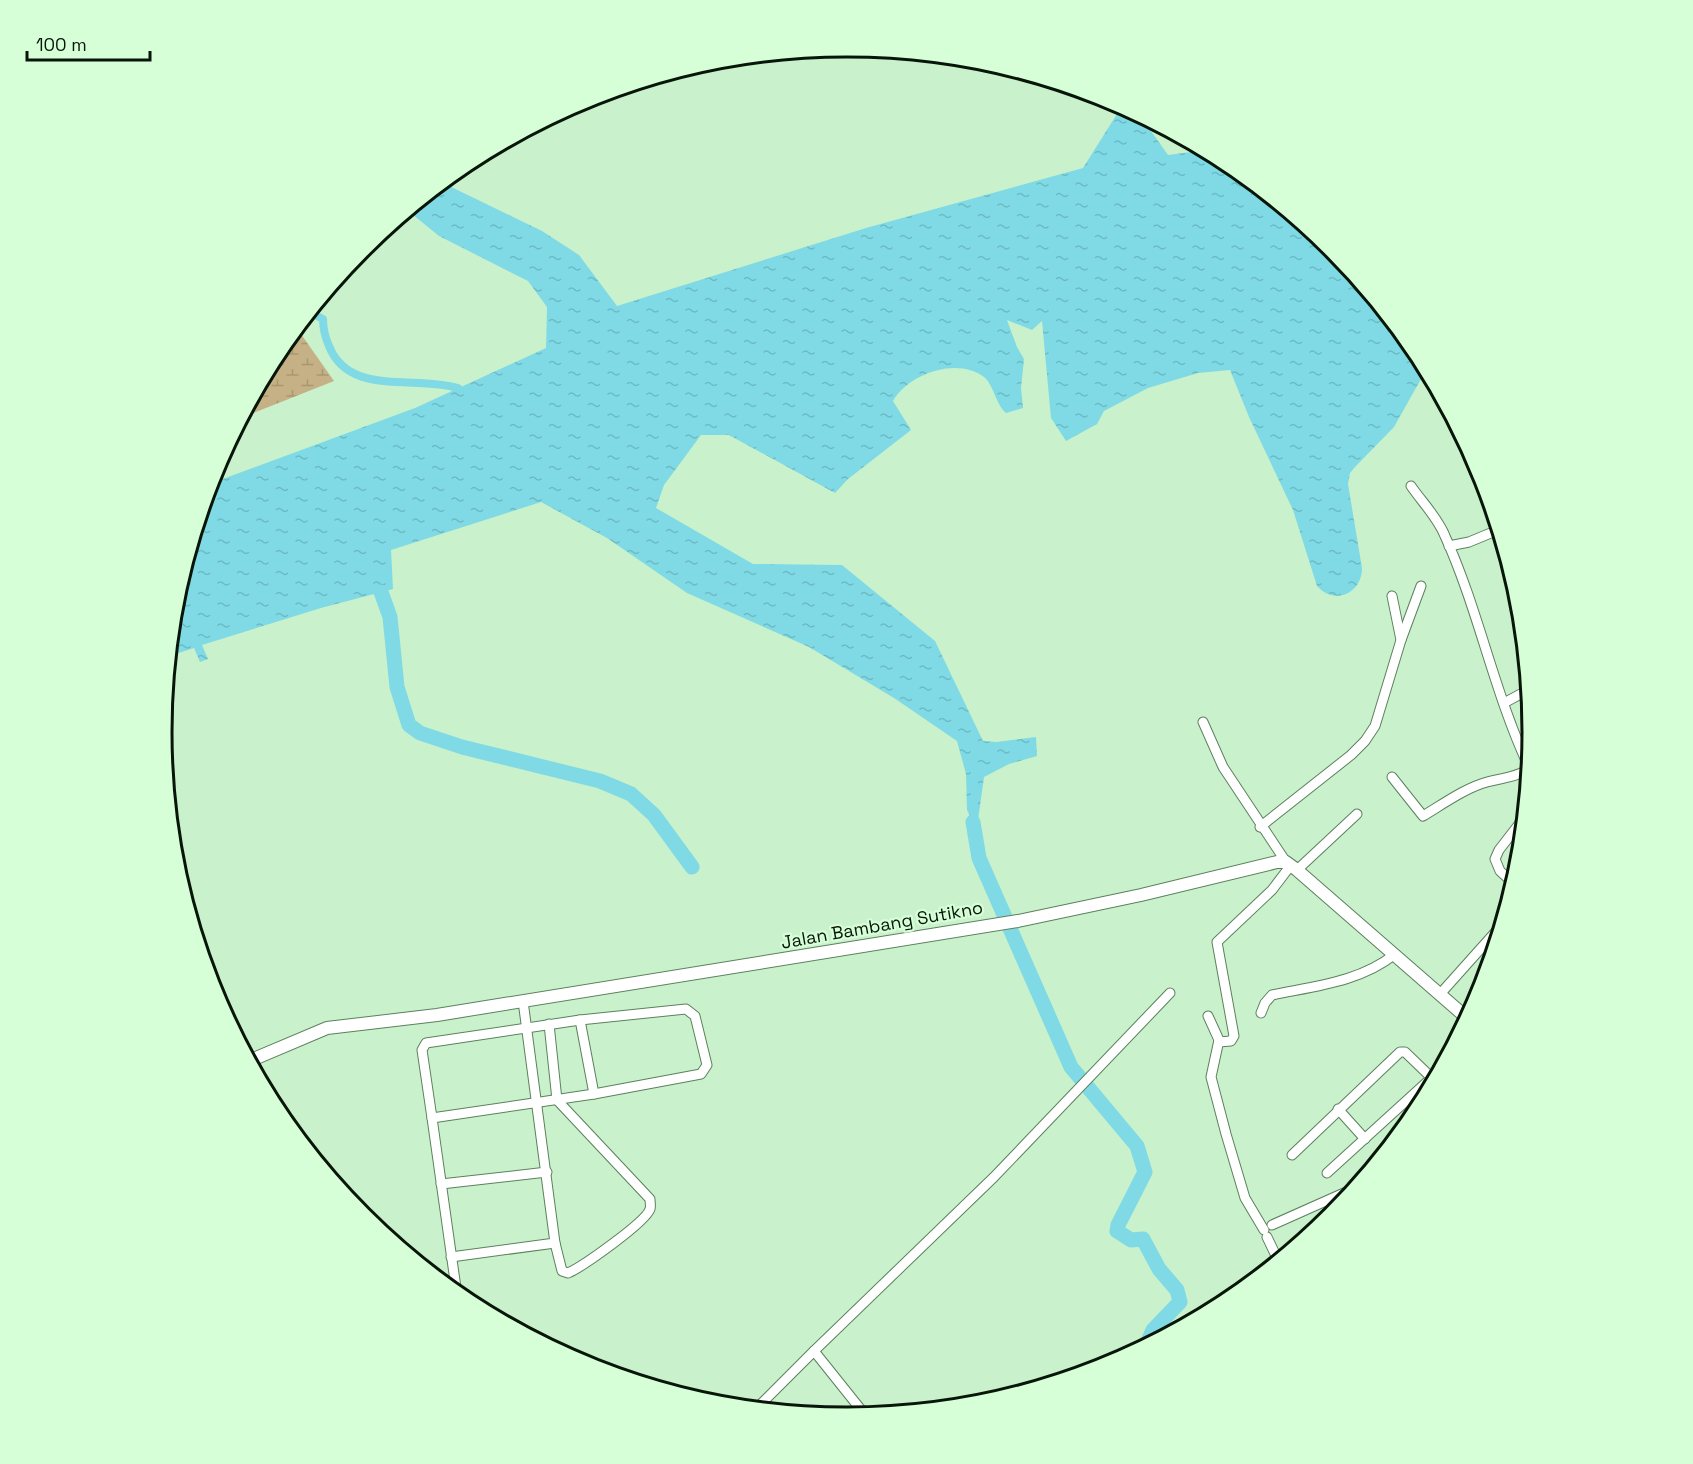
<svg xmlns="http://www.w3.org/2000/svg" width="1693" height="1464" font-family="'Space Grotesk',sans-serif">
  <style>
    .wetland { fill: url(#wetland-marsh) }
    .water { fill: url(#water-ripples) }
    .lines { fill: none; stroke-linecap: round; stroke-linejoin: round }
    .canal { stroke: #7fdae5; stroke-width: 8 }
    .river { stroke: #7fdae5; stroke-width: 15 }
    .minor-casing { stroke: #5c805e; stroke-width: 11 }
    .tertiary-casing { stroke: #5c805e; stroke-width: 14 }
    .minor { stroke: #fff; stroke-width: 9 }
    .tertiary { stroke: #fff; stroke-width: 12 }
    .labels { text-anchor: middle; stroke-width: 4.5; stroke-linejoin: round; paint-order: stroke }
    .street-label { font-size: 18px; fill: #081609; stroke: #d6ffd8 }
    .rim { fill: none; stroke: #081609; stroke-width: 3 }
  </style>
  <defs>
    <pattern id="wetland-marsh" width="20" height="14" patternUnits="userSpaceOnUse" patternTransform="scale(1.5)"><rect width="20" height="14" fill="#c5b185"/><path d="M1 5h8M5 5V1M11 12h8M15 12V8" fill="none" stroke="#a89872"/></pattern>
    <pattern id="water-ripples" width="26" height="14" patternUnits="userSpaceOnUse" patternTransform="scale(1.5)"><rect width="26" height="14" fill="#7fdae5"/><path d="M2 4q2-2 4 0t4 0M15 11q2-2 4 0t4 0" fill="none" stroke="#6cbac3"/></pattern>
  </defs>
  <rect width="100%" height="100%" fill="#c9f1cb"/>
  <polygon class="wetland" points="296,327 334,381 241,418 277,351"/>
  <path class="water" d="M 1122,106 L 1153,122 L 1151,131 L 1168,155 L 1206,150 L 1228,162 L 1331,248 L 1417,351 L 1426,370 L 1394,427 L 1355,467 L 1350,473 L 1348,484 L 1362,568 C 1362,593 1335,606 1317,586 L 1293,510 L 1249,417 L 1230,370 L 1198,373 L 1148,388 L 1104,411 L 1097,424 L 1066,441 L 1051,418 L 1042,321 L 1032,330 L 1007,320 L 1017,347 L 1024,359 L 1021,388 L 1023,408 L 1006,413 C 995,403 994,385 984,377 C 958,357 909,373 893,401 L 911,430 L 848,479 L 835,493 L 729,435 L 701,435 L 664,485 L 656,508 L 753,564 L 842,565 L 935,641 L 983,741 L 997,742 L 1036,737 L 1037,756 L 1009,764 L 984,777 L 978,820 L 973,822 L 967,810 L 966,774 L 957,741 L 894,698 L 809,647 L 687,593 L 607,538 L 541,502 L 391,550 L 393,589 L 321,608 L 202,645 L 208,659 L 200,662 L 194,648 L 169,656 L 174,598 L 209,484 L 415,408 L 546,348 L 547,307 L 528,281 L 439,236 L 407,210 L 441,182 L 542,231 L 579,255 L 617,306 L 866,228 L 1083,168 Z"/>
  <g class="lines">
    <path class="canal" d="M 309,312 L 323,319 C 323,330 325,337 329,346 C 349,397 415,375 458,388"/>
    <g class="river">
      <polyline points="381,592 390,617 397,687 409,725 420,733 462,747 600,781 631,794 654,815 692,867"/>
      <polyline points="973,822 979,858 1071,1067 1137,1146 1145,1172 1118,1225 1117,1231 1131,1240 1143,1239 1159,1269 1177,1290 1180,1302 1153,1330 1146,1346"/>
    </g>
    <g class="minor-casing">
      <g id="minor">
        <path d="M 1411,486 C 1422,502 1438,518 1445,536 C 1479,611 1494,693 1529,767"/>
        <polyline points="1449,546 1469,542 1498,530"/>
        <polyline points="1401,640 1421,586"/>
        <polyline points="1504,703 1528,690"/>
        <polyline points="1203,722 1223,767 1286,862"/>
        <path d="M 1392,777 L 1423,816 C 1443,804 1465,788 1487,782 C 1505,777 1510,779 1528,770"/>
        <polyline points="1260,827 1351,755 1365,741 1375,726 1401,640 1392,596"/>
        <polyline points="1297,870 1357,814"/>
        <polyline points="1513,883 1500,871 1495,859 1499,850 1523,819"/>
        <polyline points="1441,993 1500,927"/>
        <path d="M 523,1001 L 555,1243 L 562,1271 L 568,1273 C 582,1267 646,1222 650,1209 C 651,1207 650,1202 650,1199 L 557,1100 L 549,1024"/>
        <polygon points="686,1009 695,1016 707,1065 701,1074 594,1094 432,1118 422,1050 426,1043 580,1020"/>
        <path d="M 1261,1013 L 1265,1003 L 1272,995 C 1315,986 1360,982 1395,954"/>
        <polyline points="1208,1016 1219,1040 1211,1077 1226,1134 1245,1198 1264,1230"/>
        <polyline points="580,1020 594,1094"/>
        <polyline points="1219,1042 1231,1041 1234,1036 1217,942 1272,890 1291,865"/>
        <polyline points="1338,1109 1365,1139"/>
        <polyline points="432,1118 457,1295"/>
        <polyline points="1292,1155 1400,1052 1405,1052 1434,1080"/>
        <polyline points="1327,1173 1439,1071"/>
        <polyline points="441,1184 547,1172"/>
        <polyline points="1272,1225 1355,1188"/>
        <polyline points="1267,1237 1278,1260"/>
        <polyline points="451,1257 555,1243"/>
        <polyline points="814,1351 994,1177 1170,993"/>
        <polyline points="756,1409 814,1351 866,1416"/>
      </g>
    </g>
    <g class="tertiary-casing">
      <polyline id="tertiary" points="249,1061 327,1028 437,1015 1018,921 1141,895 1277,862 1286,862 1297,870 1467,1018"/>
    </g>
    <use href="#minor" class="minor"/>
    <use href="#tertiary" class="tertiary"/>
  </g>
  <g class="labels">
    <g class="street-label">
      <text transform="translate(882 925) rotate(-10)" y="6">Jalan Bambang Sutikno</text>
    </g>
  </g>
  <path d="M0 0H1693V1464H0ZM172 732a675 675 0 1 1 1350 0a675 675 0 1 1-1350 0Z" fill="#d6ffd8" fill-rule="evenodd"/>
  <path class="rim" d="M172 732a675 675 0 1 1 1350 0a675 675 0 1 1-1350 0Z"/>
  <path d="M27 51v9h123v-9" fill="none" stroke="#081609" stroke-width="3"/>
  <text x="36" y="51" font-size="18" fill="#081609" stroke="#d6ffd8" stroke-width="4.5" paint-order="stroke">100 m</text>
</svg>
